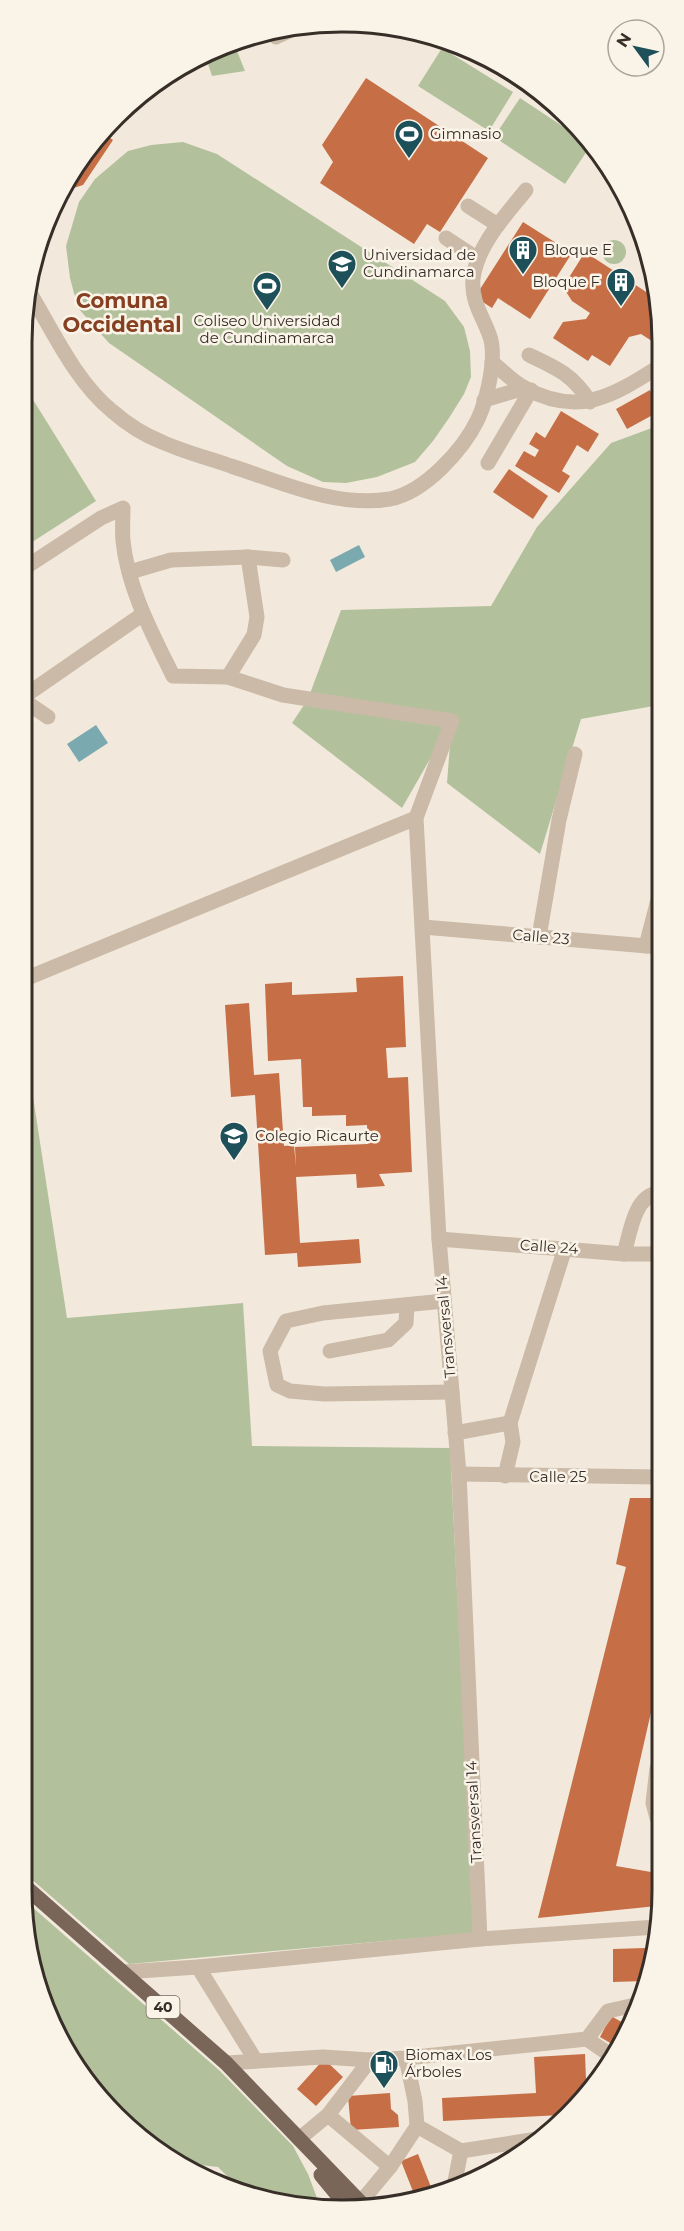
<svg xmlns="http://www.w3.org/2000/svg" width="684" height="2231" font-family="Montserrat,sans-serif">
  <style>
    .green { fill: #b2c19c }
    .water { fill: #7aa9af }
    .building { fill: #c66e45 }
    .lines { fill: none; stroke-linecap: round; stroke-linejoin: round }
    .minor { stroke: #cabaa7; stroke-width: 15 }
    .major { stroke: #796659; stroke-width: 15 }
    .labels { text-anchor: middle; stroke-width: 5; stroke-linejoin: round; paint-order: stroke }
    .shield { fill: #faf3e8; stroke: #726962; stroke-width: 1.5 }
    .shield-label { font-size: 14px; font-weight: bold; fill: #372e28 }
    .poi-label { font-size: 15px; fill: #372e28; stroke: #faf3e8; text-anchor: start }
    .street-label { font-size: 15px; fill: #372e28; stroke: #faf3e8 }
    .district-label { font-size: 21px; font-weight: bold; fill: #864021; stroke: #faf3e8 }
    .rim { fill: none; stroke: #372e28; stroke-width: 3 }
  </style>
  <rect width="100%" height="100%" fill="#f2e9dc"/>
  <g class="green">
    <polygon points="235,46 245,71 212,76 206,58"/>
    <polygon points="442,48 513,92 489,131 418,86"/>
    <polygon points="503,64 562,113 560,116 497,75"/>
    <polygon points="520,98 591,145 565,184 494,137"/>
    <polygon points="183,142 217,154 445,301 464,327 470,351 471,377 464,394 449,418 433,441 415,462 377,477 346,483 323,482 287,466 109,343 78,308 70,278 66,246 79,202 95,179 128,151 151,145"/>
    <circle cx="614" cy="252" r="12"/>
    <polygon points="27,390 96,501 26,546"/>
    <polygon points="660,425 659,705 581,719 540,854 447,783 451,732 446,731 402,808 292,723 308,699 341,610 491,606 537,527 611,443"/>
    <polygon points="24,1038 67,1318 243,1303 252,1446 450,1448 474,1933 129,1964 21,1870"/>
    <polygon points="23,1899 220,2071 293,2146 308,2174 320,2206 300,2207 240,2189 218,2167 181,2163 101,2101 45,2012"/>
  </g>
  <g class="water">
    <polygon points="359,545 365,557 336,572 330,560"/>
    <polygon points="96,725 108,743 79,762 67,744"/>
  </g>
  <g class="building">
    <polygon points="366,78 488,158 440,232 427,224 414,244 320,183 333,162 322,145"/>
    <polygon points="104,134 113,140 83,185 64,191 75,163"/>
    <polygon points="523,222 572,253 530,319 498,298 492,308 475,297"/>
    <polygon points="585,252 660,301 660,343 658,345 641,334 629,337 610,366 592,355 588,361 553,338 563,322 586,319 590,313 572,301 563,287"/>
    <polygon points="650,263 654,277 645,272"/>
    <polygon points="650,390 660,411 627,429 616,409"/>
    <polygon points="561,411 599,434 588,452 577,445 562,471 570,476 559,493 515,466 524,451 535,457 539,450 529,444 536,432 545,438"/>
    <polygon points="509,469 548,496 533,519 493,492"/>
    <polygon points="403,976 406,1047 386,1048 388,1078 408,1077 412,1172 379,1174 385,1186 357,1188 356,1174 296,1177 300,1243 359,1239 361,1263 298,1267 297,1253 265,1255 255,1095 231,1097 225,1005 249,1003 254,1075 279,1073 284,1146 294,1145 296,1167 295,1147 368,1144 367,1125 346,1126 346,1115 312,1116 312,1107 303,1107 301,1059 268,1061 265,984 292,982 292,995 357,992 356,978"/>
    <polygon points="630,1498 658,1498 657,1686 616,1866 657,1873 657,1906 538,1918 626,1567 616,1564"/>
    <polygon points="645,1948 645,1981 613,1982 613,1949"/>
    <polygon points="611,2016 627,2025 617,2047 600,2037"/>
    <polygon points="585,2054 586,2080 593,2079 593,2083 561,2115 443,2121 442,2098 536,2093 534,2057"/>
    <polygon points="324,2059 343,2077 316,2106 297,2089"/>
    <polygon points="390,2093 391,2109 398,2115 399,2127 351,2130 348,2096"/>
    <polygon points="418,2154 433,2192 416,2199 401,2161"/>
  </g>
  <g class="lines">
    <g class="minor">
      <polyline points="273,30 276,37 298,27"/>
      <polyline points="468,206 498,225"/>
      <polyline points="446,238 478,259"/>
      <path d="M 27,288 C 52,329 75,381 112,411 C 127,424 144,435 162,442 C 184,452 208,458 231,466 C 281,482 336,508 390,499 C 425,492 463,450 478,419 C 487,399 498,355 489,334 C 482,315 471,301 473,279 C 477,245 506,215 526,190"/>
      <path d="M 529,355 C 557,368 573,375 590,402"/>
      <path d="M 492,362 C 502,370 513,382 525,388 C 579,418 614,395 660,366"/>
      <polyline points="484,400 525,388"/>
      <polyline points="488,463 531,390"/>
      <path d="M 26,567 L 101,518 L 123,508 C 123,519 122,530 123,541 C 128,589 152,633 173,676 L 228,677 L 283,695 L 452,721 L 416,818 L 439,1239 L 459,1474 L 480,1939"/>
      <polyline points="130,572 171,560 248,557 283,560"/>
      <polyline points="228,677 254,635 257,617 248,557"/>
      <polyline points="26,695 143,614"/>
      <polyline points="26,702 48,717"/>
      <polyline points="423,927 659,947"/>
      <polyline points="539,937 559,820 575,754"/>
      <polyline points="646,946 659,896"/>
      <polyline points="25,979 416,818"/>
      <polyline points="439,1239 624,1254 658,1254"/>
      <path d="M 624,1254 C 630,1234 634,1196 658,1193"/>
      <polyline points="444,1301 323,1313 286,1321 270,1351 277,1385 290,1391 324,1394 452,1392"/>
      <polyline points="330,1351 388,1340 406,1323 407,1305"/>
      <polyline points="455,1433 510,1423"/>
      <polyline points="459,1474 658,1477"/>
      <polyline points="505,1476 513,1442 510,1423 565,1248"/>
      <polyline points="657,1818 653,1803 657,1768"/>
      <polyline points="198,1967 256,2061"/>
      <polyline points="123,1972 198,1967 480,1939 657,1927"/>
      <polyline points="587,2039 613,2057"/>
      <polyline points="226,2063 323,2057 370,2060 406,2058 587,2039 608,2011 635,2005"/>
      <polyline points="328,2115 390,2167"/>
      <polyline points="417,2126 461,2151 537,2139"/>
      <polyline points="299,2139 328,2115 370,2060"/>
      <polyline points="454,2186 461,2151"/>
      <polyline points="360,2203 390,2167 417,2126 415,2101 406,2058"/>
    </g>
    <g class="major">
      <polyline points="21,1883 226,2063 361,2203"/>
      <polyline points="321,2175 345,2204"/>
    </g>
  </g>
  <defs>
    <g id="stadium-pin" transform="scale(1.5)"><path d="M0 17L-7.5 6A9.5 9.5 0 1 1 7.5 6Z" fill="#1d5059" stroke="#faf3e8"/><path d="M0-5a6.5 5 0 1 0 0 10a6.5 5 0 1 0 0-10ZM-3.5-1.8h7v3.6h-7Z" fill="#fff"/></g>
    <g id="building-pin" transform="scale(1.5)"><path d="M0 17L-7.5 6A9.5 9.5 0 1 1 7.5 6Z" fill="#1d5059" stroke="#faf3e8"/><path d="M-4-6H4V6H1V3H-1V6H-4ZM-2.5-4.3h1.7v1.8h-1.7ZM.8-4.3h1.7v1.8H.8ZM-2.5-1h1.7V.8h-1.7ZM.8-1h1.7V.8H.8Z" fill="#fff"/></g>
    <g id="university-pin" transform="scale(1.5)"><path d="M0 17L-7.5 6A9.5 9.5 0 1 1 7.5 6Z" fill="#1d5059" stroke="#faf3e8"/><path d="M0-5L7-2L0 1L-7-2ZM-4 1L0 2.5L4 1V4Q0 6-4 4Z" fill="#fff"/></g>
    <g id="school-pin" transform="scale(1.5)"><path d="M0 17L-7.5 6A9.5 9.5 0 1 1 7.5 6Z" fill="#1d5059" stroke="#faf3e8"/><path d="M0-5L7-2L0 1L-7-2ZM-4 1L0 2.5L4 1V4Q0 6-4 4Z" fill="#fff"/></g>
    <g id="fuel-pin" transform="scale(1.5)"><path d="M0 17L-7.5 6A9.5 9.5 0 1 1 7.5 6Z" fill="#1d5059" stroke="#faf3e8"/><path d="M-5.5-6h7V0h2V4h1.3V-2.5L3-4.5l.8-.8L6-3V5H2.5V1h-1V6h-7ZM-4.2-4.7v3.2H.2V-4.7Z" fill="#fff"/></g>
  </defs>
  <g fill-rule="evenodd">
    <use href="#stadium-pin" x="409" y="134"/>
    <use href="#building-pin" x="523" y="250"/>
    <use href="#university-pin" x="342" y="264"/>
    <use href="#building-pin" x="621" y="282"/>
    <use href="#stadium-pin" x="267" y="286"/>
    <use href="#school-pin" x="234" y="1136"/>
    <use href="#fuel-pin" x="384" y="2064"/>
  </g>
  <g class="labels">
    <rect class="shield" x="146.5" y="1996" width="33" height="22" rx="4.5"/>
    <g class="shield-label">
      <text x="163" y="2012">40</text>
    </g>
    <g class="poi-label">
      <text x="430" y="139">Gimnasio</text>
      <text x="544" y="255">Bloque E</text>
      <text x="363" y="260">Universidad de<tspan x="363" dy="17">Cundinamarca</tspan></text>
      <text x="600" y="287" text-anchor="end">Bloque F</text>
      <text x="267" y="326" text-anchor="middle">Coliseo Universidad<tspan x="267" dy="17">de Cundinamarca</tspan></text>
      <text x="255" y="1141">Colegio Ricaurte</text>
      <text x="405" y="2060">Biomax Los<tspan x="405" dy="17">Árboles</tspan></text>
    </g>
    <g class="street-label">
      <text transform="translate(541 937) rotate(5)" y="5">Calle 23</text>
      <text transform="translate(549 1247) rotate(4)" y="5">Calle 24</text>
      <text transform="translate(446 1327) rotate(-95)" y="5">Transversal 14</text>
      <text x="558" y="1482">Calle 25</text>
      <text transform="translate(474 1812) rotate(-93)" y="5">Transversal 14</text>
    </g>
    <g class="district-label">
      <text x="122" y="308">Comuna<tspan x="122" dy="24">Occidental</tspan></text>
    </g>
  </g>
  <path d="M0 0H684V2231H0ZM342 32H342A310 310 0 0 1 652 342V1890A310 310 0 0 1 342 2200H342A310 310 0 0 1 32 1890V342A310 310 0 0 1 342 32Z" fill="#faf3e8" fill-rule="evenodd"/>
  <path class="rim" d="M342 32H342A310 310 0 0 1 652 342V1890A310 310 0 0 1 342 2200H342A310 310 0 0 1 32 1890V342A310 310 0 0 1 342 32Z"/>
  <g transform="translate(636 48) rotate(303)"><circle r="28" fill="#faf3e8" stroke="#aca49b" stroke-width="1.5"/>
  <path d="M0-4.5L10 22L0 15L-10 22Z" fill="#1d5059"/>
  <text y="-9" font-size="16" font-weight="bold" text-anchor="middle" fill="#372e28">N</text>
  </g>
</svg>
